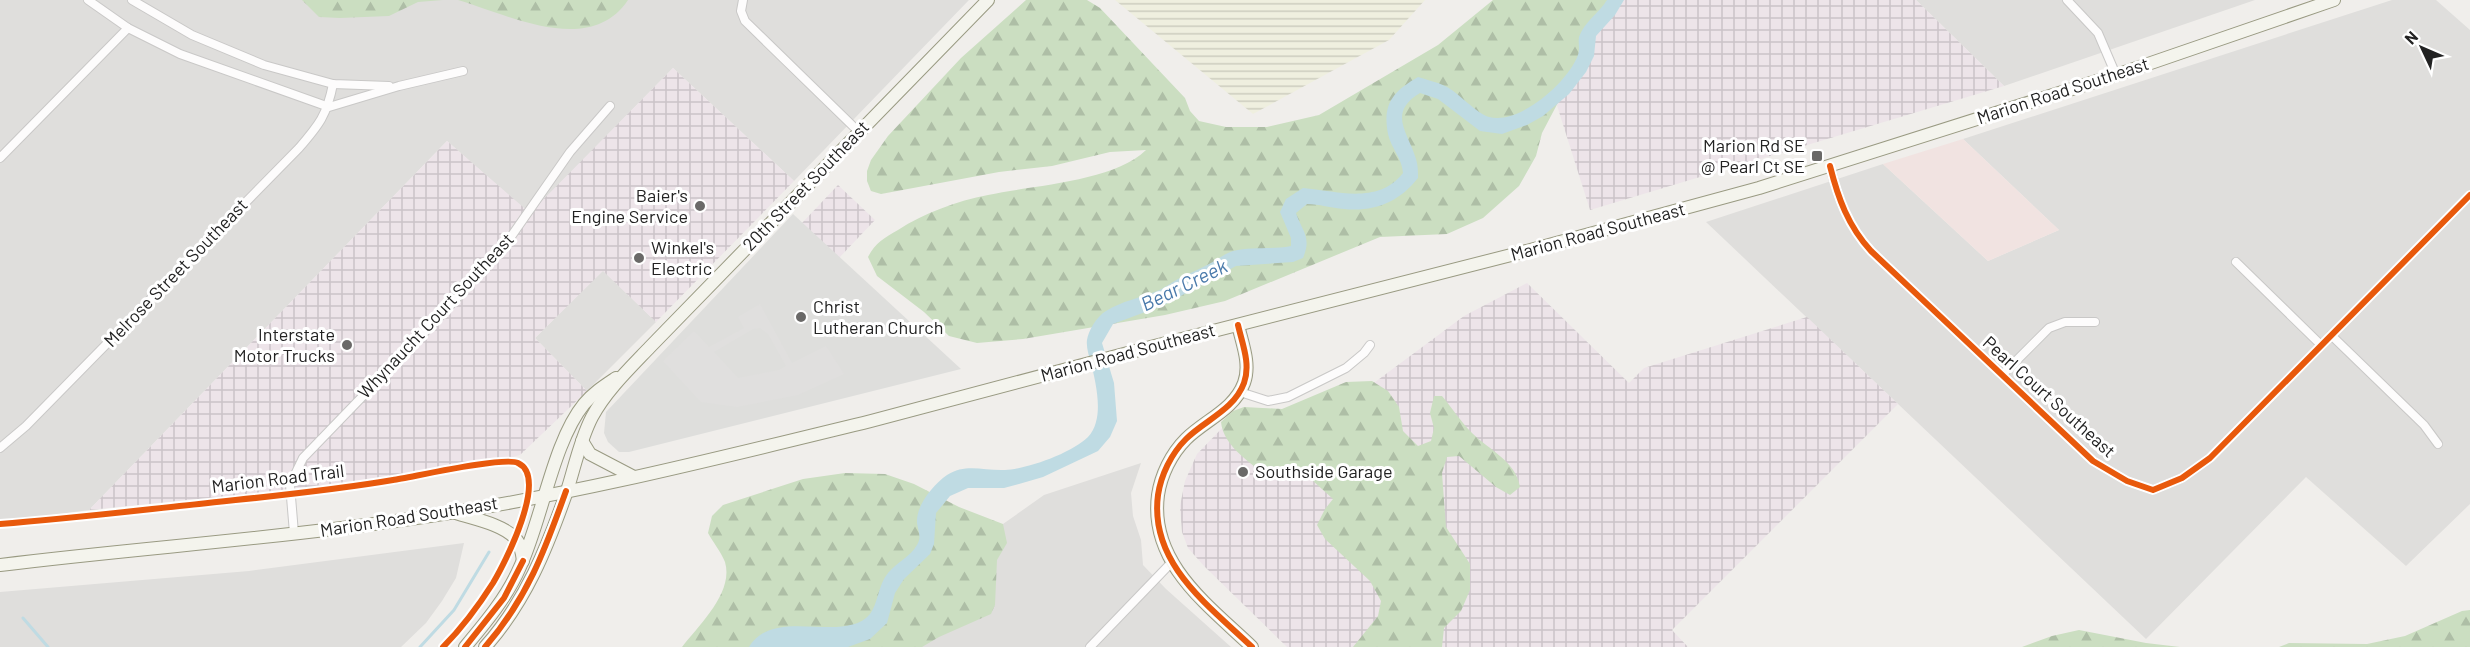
<svg xmlns="http://www.w3.org/2000/svg" width="2470" height="647" font-family="Barlow,sans-serif">
  <style>
    .residential { fill: #dfdedc }
    .commercial { fill: #f1e3e1 }
    .industrial { fill: url(#industrial-grid) }
    .religious { fill: #dededc }
    .farmland { fill: url(#farmland-rules) }
    .forest { fill: url(#forest-firs) }
    .parking { fill: #e0dfde; fill-rule: evenodd }
    .water { fill: #bfdbe3 }
    .lines { fill: none; stroke-linecap: round; stroke-linejoin: round }
    .stream { stroke: #bfdbe3; stroke-width: 3 }
    .street-casing { stroke: #c9c8c7; stroke-width: 10 }
    .secondary-casing { stroke: #999a82; stroke-width: 14 }
    .street { stroke: #fdfcfc; stroke-width: 8 }
    .secondary { stroke: #f4f4ed; stroke-width: 12 }
    .cycleway-casing { stroke: #fff; stroke-width: 10 }
    .cycleway { stroke: #e8590c; stroke-width: 6 }
    .poi-dot { fill: #6a6968; stroke: #fff; stroke-width: 2 }
    .labels { text-anchor: middle; stroke-width: 6; stroke-linejoin: round; paint-order: stroke }
    .street-label { font-size: 18px; fill: #222; stroke: #fff }
    .poi-label { font-size: 18px; fill: #222; stroke: #fff; text-anchor: end }
    .water-label { font-size: 20px; font-style: italic; fill: #4a7aab; stroke: #fff }
  </style>
  <defs>
    <pattern id="industrial-grid" width="8" height="8" patternUnits="userSpaceOnUse" patternTransform="scale(1.5)"><rect width="8" height="8" fill="#ede4e9"/><path d="M0 4h8M4 0v8" fill="none" stroke="#cbc3c8"/></pattern>
    <pattern id="farmland-rules" width="6" height="5" patternUnits="userSpaceOnUse" patternTransform="scale(1.5)"><rect width="6" height="5" fill="#efefdf"/><path d="M0 2.5h6" fill="none" stroke="#cdcdbf"/></pattern>
    <pattern id="forest-firs" width="22" height="20" patternUnits="userSpaceOnUse" patternTransform="scale(1.5)"><rect width="22" height="20" fill="#cbdec1"/><path d="M5 1l3.5 6h-7zM16 11l3.5 6h-7z" fill="#aebea6"/></pattern>
  </defs>
  <rect width="100%" height="100%" fill="#f0eeeb"/>
  <g class="residential">
    <polygon points="0,0 969,0 794,181 673,68 530,214 447,141 89,510 0,522"/>
    <polygon points="1916,0 2255,0 2004,86"/>
    <polygon points="2392,0 2436,0 2470,30 2470,504 2406,566 2306,477 2146,639 1706,222 1883,164 1988,261 2059,230 1963,139"/>
    <polygon points="603,270 656,322 587,391 535,338"/>
    <polygon points="1141,463 1131,493 1133,516 1141,540 1143,565 1166,589 1231,647 876,647 1003,524 1044,495"/>
    <polygon points="464,543 456,578 442,601 426,623 401,647 0,647 0,592 249,571"/>
  </g>
  <polygon class="commercial" points="1963,139 2059,230 1988,261 1883,164"/>
  <g class="industrial">
    <polygon points="1612,0 1916,0 2004,86 1590,210 1554,96"/>
    <polygon points="673,68 794,181 656,322 603,271 535,338 587,391 520,455 495,462 330,486 89,510 447,141 530,213"/>
    <polygon points="838,185 875,220 839,258 802,223"/>
    <polygon points="1527,283 1629,383 1644,368 1807,317 1898,404 1672,630 1688,647 1434,647 1363,391 1464,316"/>
    <polygon points="1229,421 1335,486 1400,647 1287,647 1204,566 1188,548 1182,532 1180,506 1185,481 1197,454"/>
  </g>
  <polygon class="religious" points="793,214 961,369 629,452 619,452 608,442 604,433 606,412"/>
  <polygon class="farmland" points="1115,0 1425,0 1389,40 1253,114"/>
  <g class="forest">
    <polygon points="302,0 443,0 418,2 389,16 340,18 319,17"/>
    <path d="M 458,0 L 628,0 C 590,57 509,15 458,0 Z"/>
    <path d="M 1026,0 L 1087,0 L 1100,8 L 1185,98 L 1190,111 L 1199,121 L 1226,127 L 1267,127 L 1319,115 L 1438,45 L 1493,0 L 1612,0 L 1542,133 L 1536,156 L 1519,186 L 1483,218 L 1447,234 L 1380,237 L 1225,301 L 1165,315 L 1023,339 L 977,343 L 949,336 L 924,312 L 877,276 L 868,257 C 875,243 884,238 898,230 C 924,213 957,201 988,195 C 1033,185 1113,182 1146,150 L 1110,152 L 1052,166 L 999,172 L 881,194 L 871,191 L 867,181 L 867,171 L 871,160 L 888,136 L 961,58 Z"/>
    <path d="M 1372,381 L 1388,391 L 1399,407 L 1403,431 L 1418,446 L 1431,441 L 1434,428 L 1430,413 L 1434,396 L 1442,396 C 1452,408 1461,422 1472,433 C 1489,450 1516,461 1520,487 L 1510,495 L 1496,487 L 1459,456 L 1447,457 L 1442,473 L 1446,527 L 1470,564 L 1470,590 L 1461,611 L 1444,628 L 1442,647 L 1353,647 L 1378,616 L 1381,601 L 1370,581 L 1325,539 L 1317,525 L 1325,509 L 1333,499 L 1302,471 L 1290,466 L 1283,469 L 1272,480 C 1254,465 1223,447 1221,422 L 1233,411 L 1244,407 L 1282,409 L 1346,382 Z"/>
    <path d="M 845,473 L 885,474 L 914,484 L 959,507 L 1003,524 L 1007,543 L 997,560 L 995,605 L 991,614 L 939,637 L 922,647 L 682,647 C 699,625 734,593 725,562 C 721,552 713,542 708,533 L 712,516 L 723,505 L 803,479 Z"/>
    <polygon points="2470,610 2470,647 2279,647 2289,643 2367,644 2405,636 2462,611"/>
    <polygon points="2079,630 2146,643 2180,647 2022,647 2052,636"/>
  </g>
  <path class="parking" d="M 760,304 L 792,363 L 826,346 L 844,374 L 798,395 L 737,407 L 701,402 L 663,361 L 694,331 L 709,347 L 744,328 L 738,317 ZM 760,328 L 768,334 L 786,366 L 779,370 L 738,378 L 714,352 L 753,329 Z"/>
  <path class="water" d="M 1607,0 L 1624,0 L 1615,15 L 1596,36 L 1594,56 L 1586,72 L 1569,94 L 1543,116 L 1527,125 L 1502,134 L 1480,131 L 1438,99 L 1420,93 C 1387,113 1408,132 1416,159 C 1418,165 1418,172 1418,178 C 1399,202 1375,212 1344,209 C 1331,208 1319,204 1307,204 L 1296,213 C 1302,231 1312,237 1303,258 L 1293,262 L 1236,266 L 1164,305 L 1113,324 L 1102,343 L 1114,383 L 1117,421 L 1110,437 L 1098,451 L 1043,477 L 1019,484 L 1004,488 L 968,488 L 950,496 L 936,513 L 934,544 L 930,554 L 904,579 L 895,593 L 887,623 L 870,639 L 848,647 L 749,647 C 774,605 844,645 870,614 C 878,604 878,585 888,573 C 897,562 910,557 917,545 C 922,537 918,531 917,523 C 916,505 933,485 947,475 C 966,463 984,471 1005,470 C 1027,469 1072,453 1088,437 C 1105,419 1096,384 1091,363 C 1089,356 1086,347 1087,340 C 1088,331 1097,316 1106,311 C 1122,301 1140,298 1157,291 C 1165,288 1172,282 1180,278 C 1190,273 1200,269 1209,264 C 1217,260 1224,254 1233,251 C 1252,246 1272,250 1291,246 L 1291,238 L 1280,212 L 1286,199 L 1303,188 C 1337,191 1378,205 1403,173 C 1402,158 1391,148 1388,134 C 1382,103 1394,91 1418,77 C 1427,80 1437,82 1445,86 C 1458,92 1477,114 1489,117 C 1520,125 1568,82 1578,55 C 1580,49 1578,42 1579,37 C 1584,22 1599,13 1607,0 Z"/>
  <g class="lines">
    <g class="stream">
      <polyline points="23,618 48,647"/>
      <polyline points="420,647 454,610 489,552"/>
    </g>
    <g class="street-casing">
      <g id="street">
        <polyline points="88,0 128,28 180,54 329,107 399,86 463,71"/>
        <polyline points="132,0 192,35 264,65 333,84 389,86"/>
        <polyline points="743,0 741,11 745,21 859,132"/>
        <polyline points="2067,0 2098,33 2116,75"/>
        <polyline points="0,158 128,28"/>
        <path d="M 1830,166 C 1838,198 1848,226 1871,251 L 2093,461 L 2127,481 L 2153,490 L 2182,478 L 2210,458 L 2470,195"/>
        <polyline points="2236,262 2321,345"/>
        <polyline points="2331,335 2424,425 2438,444"/>
        <polyline points="2002,375 2049,328 2065,322 2095,322"/>
        <polyline points="1240,392 1268,401 1288,397 1346,368 1364,353 1370,345"/>
        <path d="M 0,448 L 26,426 L 299,148 C 319,125 327,115 333,84"/>
        <polyline points="294,533 290,485 303,458 447,309 508,241 570,152 610,106"/>
        <polyline points="1090,647 1171,563"/>
      </g>
    </g>
    <g class="secondary-casing">
      <g id="secondary">
        <path d="M 1238,325 C 1242,343 1251,364 1244,383 C 1234,410 1205,420 1186,439 C 1171,454 1161,475 1158,495 C 1149,563 1208,605 1252,647"/>
        <polyline points="582,441 590,454 634,477"/>
        <path d="M 456,513 C 474,519 502,524 515,538 C 521,544 522,553 523,561"/>
        <path d="M 0,565 C 137,548 274,539 410,519 C 566,497 719,458 871,421 L 1139,350 L 1519,253 L 1759,188 L 2116,75 L 2334,0"/>
        <path d="M 465,647 C 486,622 507,597 520,567 C 542,520 553,442 584,404 C 593,393 604,386 616,378"/>
        <path d="M 485,647 C 526,601 547,548 567,491 C 575,466 580,440 592,417 C 606,391 629,369 650,347 L 988,0"/>
      </g>
    </g>
    <use href="#street" class="street"/>
    <use href="#secondary" class="secondary"/>
    <g class="cycleway-casing">
      <g id="cycleway">
        <path d="M 1830,166 C 1838,198 1848,226 1871,251 L 2093,461 L 2127,481 L 2153,490 L 2182,478 L 2210,458 L 2470,195"/>
        <path d="M 1238,325 C 1242,343 1251,364 1244,383 C 1234,410 1205,420 1186,439 C 1171,454 1161,475 1158,495 C 1149,563 1208,605 1252,647"/>
        <path d="M 0,524 C 66,519 133,511 199,504 C 263,497 329,491 393,480 C 413,477 504,456 518,463 C 549,477 505,563 493,583 C 479,605 462,628 443,647"/>
        <polyline points="465,647 504,598 523,561"/>
        <path d="M 485,647 C 527,599 545,550 566,491"/>
      </g>
    </g>
    <use href="#cycleway" class="cycleway"/>
  </g>
  <g class="poi-dot">
    <rect x="1811" y="150" width="12" height="12" rx="3"/>
    <circle cx="700" cy="206" r="6"/>
    <circle cx="639" cy="258" r="6"/>
    <circle cx="801" cy="317" r="6"/>
    <circle cx="347" cy="345" r="6"/>
    <circle cx="1243" cy="472" r="6"/>
  </g>
  <g class="labels">
    <g class="street-label">
      <text transform="translate(2063 91) rotate(-18)" y="6">Marion Road Southeast</text>
      <text transform="translate(806 186) rotate(-46)" y="6">20th Street Southeast</text>
      <text transform="translate(1598 232) rotate(-15)" y="6">Marion Road Southeast</text>
      <text transform="translate(176 273) rotate(-46)" y="6">Melrose Street Southeast</text>
      <text transform="translate(436 316) rotate(-47)" y="6">Whynaucht Court Southeast</text>
      <text transform="translate(1128 353) rotate(-15)" y="6">Marion Road Southeast</text>
      <text transform="translate(2049 397) rotate(42)" y="6">Pearl Court Southeast</text>
      <text transform="translate(278 479) rotate(-7)" y="6">Marion Road Trail</text>
      <text transform="translate(409 517) rotate(-9)" y="6">Marion Road Southeast</text>
    </g>
    <g class="poi-label">
      <text x="1805" y="152">Marion Rd SE<tspan x="1805" dy="21">@ Pearl Ct SE</tspan></text>
      <text x="688" y="202">Baier's<tspan x="688" dy="21">Engine Service</tspan></text>
      <text x="651" y="254" text-anchor="start">Winkel's<tspan x="651" dy="21">Electric</tspan></text>
      <text x="813" y="313" text-anchor="start">Christ<tspan x="813" dy="21">Lutheran Church</tspan></text>
      <text x="335" y="341">Interstate<tspan x="335" dy="21">Motor Trucks</tspan></text>
      <text x="1255" y="478" text-anchor="start">Southside Garage</text>
    </g>
    <g class="water-label">
      <text transform="translate(1184 285) rotate(-26)" y="7">Bear Creek</text>
    </g>
  </g>
  <g transform="translate(2422 48) rotate(314)" stroke="#ffffff" stroke-width="4.5" paint-order="stroke">
  <path d="M0-4.5L10 22L0 15L-10 22Z" fill="#222222"/>
  <text y="-9" font-size="16" font-weight="bold" text-anchor="middle" fill="#222222">N</text>
  </g>
</svg>
